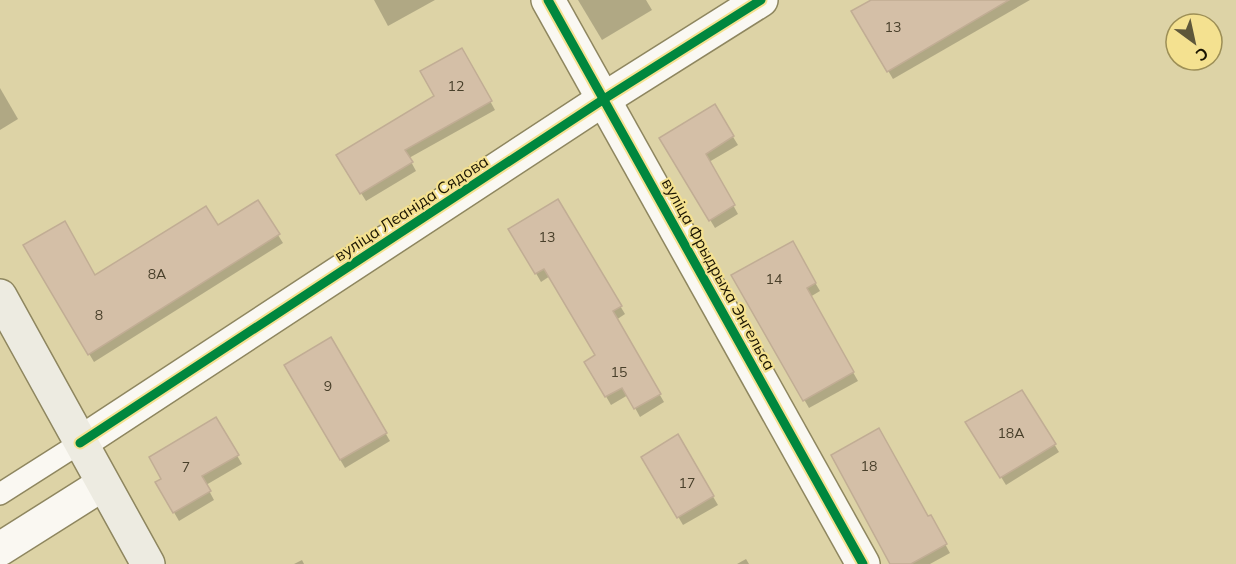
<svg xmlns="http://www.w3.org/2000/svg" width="1236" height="564" font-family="Mulish,sans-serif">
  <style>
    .shadow { fill: #0003 }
    .building { fill: #d4bfa7; stroke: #c1ad94; stroke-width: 1.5 }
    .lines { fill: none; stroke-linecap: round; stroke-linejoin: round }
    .service-casing { stroke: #8e865f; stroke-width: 24 }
    .minor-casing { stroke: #8e865f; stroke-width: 36 }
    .secondary-casing { stroke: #8e865f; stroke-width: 36 }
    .service { stroke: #faf8f2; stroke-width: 21 }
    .minor { stroke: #faf8f2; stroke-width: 33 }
    .secondary { stroke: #edebe1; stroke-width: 33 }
    .cycleway-casing { stroke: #f4e190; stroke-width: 13 }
    .cycleway { stroke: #00873e; stroke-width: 9 }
    .labels { text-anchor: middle; stroke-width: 4.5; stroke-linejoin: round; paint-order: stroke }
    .number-label { font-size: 14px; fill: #483f2a }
    .street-label { font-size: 16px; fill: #1a1400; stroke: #f4e190 }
  </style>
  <rect width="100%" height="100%" fill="#ddd3a6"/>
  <g class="shadow">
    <polygon points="374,0 435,0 388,26"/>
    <polygon points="578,0 646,0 652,10 602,40"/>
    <polygon points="885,0 1030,0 893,79 856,17"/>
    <polygon points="462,50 495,110 409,158 416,171 366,201 338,156 436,96"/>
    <polygon points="0,88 18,119 0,130"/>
    <polygon points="714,106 738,145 709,162 738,214 715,228 661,138"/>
    <polygon points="557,201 625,314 616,320 664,402 640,417 628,395 611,405 586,362 597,356 550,276 541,282 511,230"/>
    <polygon points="278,235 283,243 94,362 25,246 95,277"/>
    <polygon points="792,243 820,291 810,297 858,381 809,408 733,276"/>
    <polygon points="331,340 390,441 345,468 286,366"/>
    <polygon points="1022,392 1059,452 1006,485 967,422"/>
    <polygon points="216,420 242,464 206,485 214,500 179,521 157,483 163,479"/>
    <polygon points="677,436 718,505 683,525 643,457"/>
    <polygon points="930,517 950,553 930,564 891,564"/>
    <polygon points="746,559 749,564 737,564"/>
    <polygon points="302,560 304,564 294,564"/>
  </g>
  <g class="building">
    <polygon points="871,0 1009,0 887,72 851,11"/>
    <polygon points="462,48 492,101 405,150 413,162 360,194 336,155 434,96 420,71"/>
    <polygon points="715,104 734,136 706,154 735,205 709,221 659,138"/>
    <polygon points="558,199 622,306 613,311 661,394 634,409 622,388 605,397 584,362 595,355 544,269 535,274 508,229"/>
    <polygon points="258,200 280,234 88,355 23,245 65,221 95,275 206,206 218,225"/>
    <polygon points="793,241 816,283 807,288 854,372 803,401 731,275"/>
    <polygon points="331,337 387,433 340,460 284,365"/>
    <polygon points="1022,390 1056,444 1000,478 965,422"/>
    <polygon points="216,417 239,455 202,476 211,491 173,513 155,482 161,479 149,457"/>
    <polygon points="879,428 928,516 931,515 947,544 911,564 890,564 831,455"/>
    <polygon points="678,434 714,496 677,518 641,457"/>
  </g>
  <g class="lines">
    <g class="service-casing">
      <polyline id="service" points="0,494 80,443"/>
    </g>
    <g class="minor-casing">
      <g id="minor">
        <polyline points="548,0 863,564"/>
        <polyline points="80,443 604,99 761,0"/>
        <polyline points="0,549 103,484"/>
      </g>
    </g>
    <g class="secondary-casing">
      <polyline id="secondary" points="0,296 148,564"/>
    </g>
    <use href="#service" class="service"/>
    <use href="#minor" class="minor"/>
    <use href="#secondary" class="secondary"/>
    <g class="cycleway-casing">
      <g id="cycleway">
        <polyline points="548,0 863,564"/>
        <polyline points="80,443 604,99 761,0"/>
      </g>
    </g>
    <use href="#cycleway" class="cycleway"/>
  </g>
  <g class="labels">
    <g class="number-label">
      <text x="893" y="32">13</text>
      <text x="456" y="91">12</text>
      <text x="547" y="242">13</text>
      <text x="157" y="279">8А</text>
      <text x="774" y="284">14</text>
      <text x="99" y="320">8</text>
      <text x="619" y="377">15</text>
      <text x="328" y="391">9</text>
      <text x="1011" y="438">18А</text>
      <text x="869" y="471">18</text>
      <text x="186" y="472">7</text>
      <text x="687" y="488">17</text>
    </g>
    <g class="street-label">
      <text transform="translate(411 208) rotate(-33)" y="6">вуліца Леаніда Сядова</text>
      <text transform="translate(719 274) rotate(61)" y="6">вуліца Фрыдрыха Энгельса</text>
    </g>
  </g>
  <g transform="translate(1194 42) rotate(147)"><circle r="28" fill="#f4e190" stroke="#9d8f56" stroke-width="1.5"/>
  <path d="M0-4.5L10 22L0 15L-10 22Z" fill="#5e573a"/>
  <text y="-9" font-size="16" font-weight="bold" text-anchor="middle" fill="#1a1400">С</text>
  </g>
</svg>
